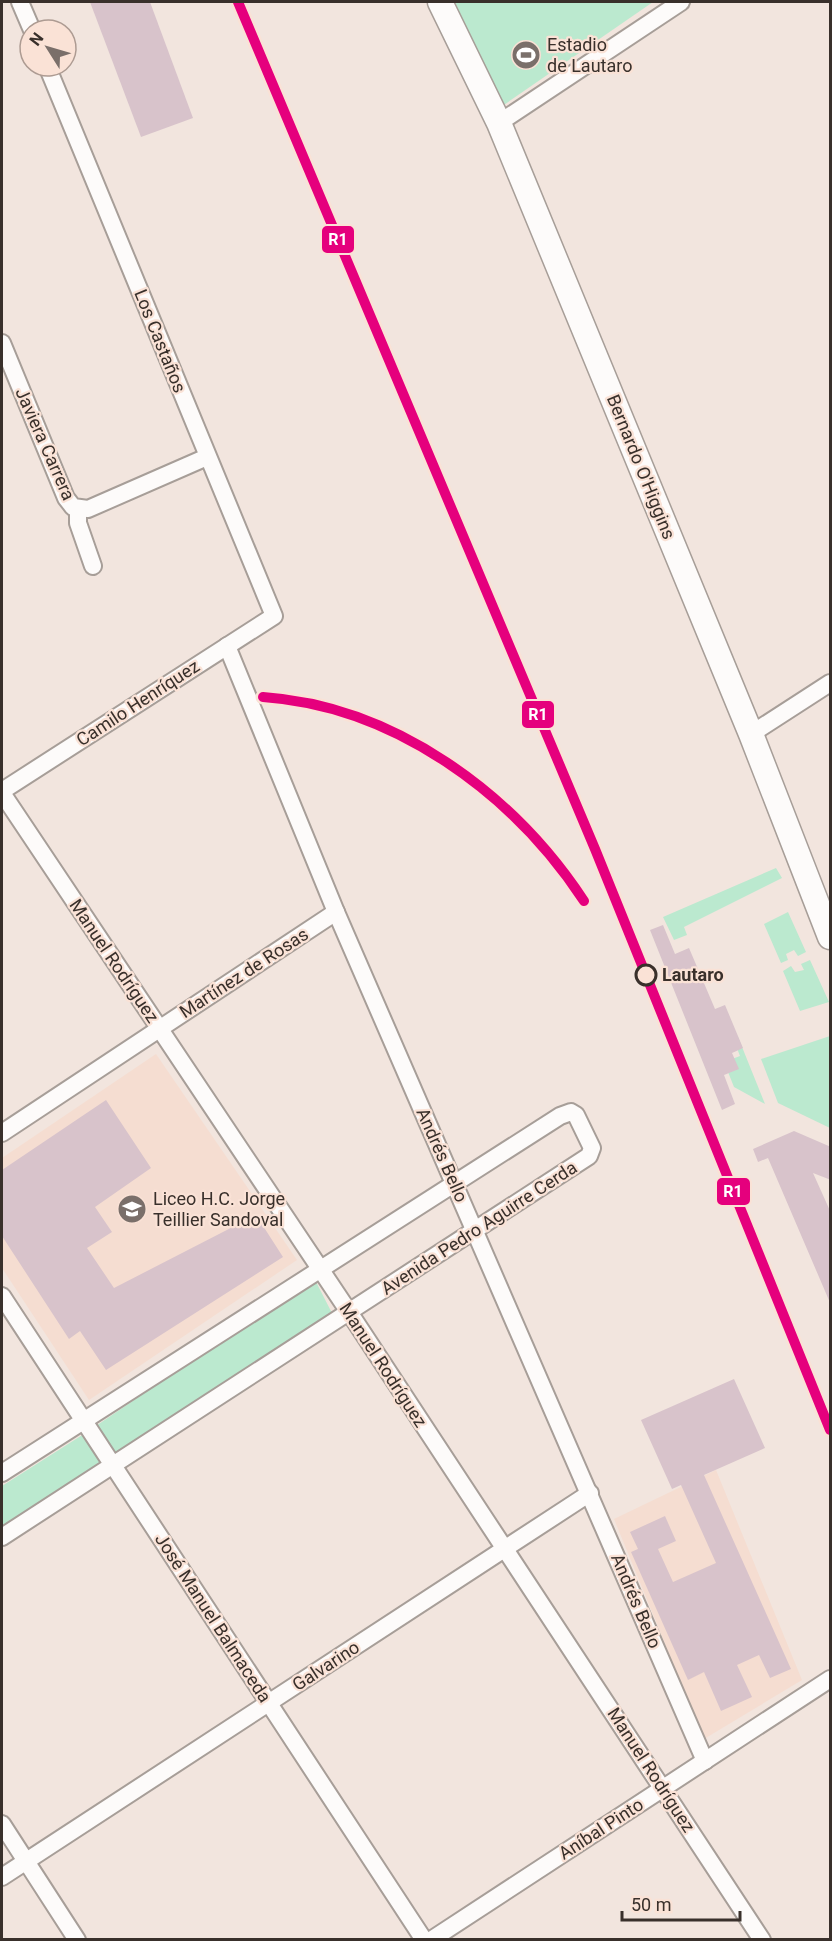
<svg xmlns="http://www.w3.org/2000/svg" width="832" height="1941" font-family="Roboto,sans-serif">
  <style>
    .built { fill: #f5ddd1 }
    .green { fill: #bbe9cf }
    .building { fill: #d8c3cb }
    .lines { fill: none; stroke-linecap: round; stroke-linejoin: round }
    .minor-casing { stroke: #a79e98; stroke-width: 20 }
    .secondary-casing { stroke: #a79e98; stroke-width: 27 }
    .minor { stroke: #fdfbfa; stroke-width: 16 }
    .secondary { stroke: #fdfbfa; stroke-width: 24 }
    .rail { stroke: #d8d3d1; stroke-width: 4.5; stroke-dasharray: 9 4.5; stroke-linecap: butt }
    .rail-1-casing { stroke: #fae2d6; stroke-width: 15 }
    .rail-1 { stroke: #e5007d; stroke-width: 10 }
    .stop-dot { fill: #fae2d6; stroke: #39302b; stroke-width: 3 }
    .labels { text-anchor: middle; stroke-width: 4.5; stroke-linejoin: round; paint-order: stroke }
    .poi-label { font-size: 18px; fill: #39302b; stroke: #fae2d6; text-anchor: start }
    .street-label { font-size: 18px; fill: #39302b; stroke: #fae2d6 }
    .stop-label { font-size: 18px; font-weight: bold; fill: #39302b; stroke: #fae2d6; text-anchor: start }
    .line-badge { stroke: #fae2d6; stroke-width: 2 }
    .badge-label { font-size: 16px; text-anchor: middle; font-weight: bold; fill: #fff }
  </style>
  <rect width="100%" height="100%" fill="#f2e5de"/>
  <g class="built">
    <polygon points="156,1054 297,1260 89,1400 2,1268 2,1158"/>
    <polygon points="716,1470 802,1680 704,1739 614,1519"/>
  </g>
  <g class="green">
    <polygon points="455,2 653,2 498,109"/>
    <polygon points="776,868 782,878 684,927 687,935 674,940 663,917"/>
    <polygon points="788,912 806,952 798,956 794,950 786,954 788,960 781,963 764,924"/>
    <polygon points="810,960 829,1002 800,1011 783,971 791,966 795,972 804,970 801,964"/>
    <polygon points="830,1036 830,1128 778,1103 761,1059"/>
    <polygon points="738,1037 765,1104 734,1087 724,1062 740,1056 733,1038"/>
    <polygon points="314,1278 334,1317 2,1533 2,1486 87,1432"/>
  </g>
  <g class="building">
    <polygon points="90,2 150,2 193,118 141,137"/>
    <polygon points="663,925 675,954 689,948 715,1009 725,1005 743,1048 732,1053 739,1069 724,1075 735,1104 722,1110 650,930"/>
    <polygon points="106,1100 151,1168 95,1207 112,1232 87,1248 114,1288 256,1215 283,1257 106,1370 80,1331 69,1339 2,1236 2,1170"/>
    <polygon points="794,1131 831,1147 831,1180 813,1173 831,1213 831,1305 768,1158 758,1162 753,1149"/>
    <polygon points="734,1379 765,1448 704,1475 791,1669 770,1678 759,1655 737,1665 752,1697 721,1711 704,1672 688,1680 631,1552 638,1549 630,1532 665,1516 676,1541 658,1549 673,1582 716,1563 681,1485 672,1489 641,1420"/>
  </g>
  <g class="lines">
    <g class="minor-casing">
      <g id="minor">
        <polyline points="20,2 32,30"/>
        <polyline points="499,123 681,2"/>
        <polyline points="2,343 66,498 73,507 88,509 207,457"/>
        <polyline points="78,509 78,523 93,566"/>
        <polyline points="227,646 336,912 705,1761"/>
        <polyline points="751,734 830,683"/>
        <polyline points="2,791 274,616 47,66"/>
        <polyline points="2,793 349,1312 762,1940"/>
        <polyline points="2,1133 336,912"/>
        <polyline points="2,1296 424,1940"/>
        <polyline points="2,1473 560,1116 571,1112 576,1115 592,1148 589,1156 2,1537"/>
        <polyline points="2,1824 77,1940"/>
        <polyline points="2,1877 590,1493"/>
        <polyline points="431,1940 830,1679"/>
      </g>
    </g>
    <g class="secondary-casing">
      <polyline id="secondary" points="440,2 499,123 751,734 830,937"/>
    </g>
    <use href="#minor" class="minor"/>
    <use href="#secondary" class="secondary"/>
    <path class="rail" d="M 263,697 C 394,706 513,793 584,901"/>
    <g class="rail-1-casing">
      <g id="rail-1">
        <polyline points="238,2 595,849 830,1430"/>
        <path d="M 263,697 C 394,706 513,793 584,901"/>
      </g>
    </g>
    <use href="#rail-1" class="rail-1"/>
  </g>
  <defs>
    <g id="stadium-disc" transform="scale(1.5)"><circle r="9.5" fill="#7a6f6a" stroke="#fae2d6"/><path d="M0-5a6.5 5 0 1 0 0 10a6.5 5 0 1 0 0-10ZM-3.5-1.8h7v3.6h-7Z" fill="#fff"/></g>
    <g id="school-disc" transform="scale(1.5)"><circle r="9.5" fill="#7a6f6a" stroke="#fae2d6"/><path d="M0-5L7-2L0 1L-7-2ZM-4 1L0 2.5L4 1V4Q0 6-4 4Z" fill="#fff"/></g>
  </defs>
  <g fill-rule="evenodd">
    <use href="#stadium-disc" x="526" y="55"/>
    <use href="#school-disc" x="132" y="1209"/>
  </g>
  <circle class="stop-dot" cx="646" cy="975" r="10"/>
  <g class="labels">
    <g class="poi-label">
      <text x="547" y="51">Estadio<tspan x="547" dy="21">de Lautaro</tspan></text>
      <text x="153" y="1205">Liceo H.C. Jorge<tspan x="153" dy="21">Teillier Sandoval</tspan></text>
    </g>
    <g class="street-label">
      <text transform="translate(160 341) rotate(68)" y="6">Los Castaños</text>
      <text transform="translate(45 444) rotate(66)" y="6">Javiera Carrera</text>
      <text transform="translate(641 467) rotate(68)" y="6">Bernardo O'Higgins</text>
      <text transform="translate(138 703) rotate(-33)" y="6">Camilo Henríquez</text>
      <text transform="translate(114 961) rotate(56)" y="6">Manuel Rodríguez</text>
      <text transform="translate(244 973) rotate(-33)" y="6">Martínez de Rosas</text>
      <text transform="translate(442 1155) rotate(66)" y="6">Andrés Bello</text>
      <text transform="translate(479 1228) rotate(-33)" y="6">Avenida Pedro Aguirre Cerda</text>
      <text transform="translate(383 1365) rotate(57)" y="6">Manuel Rodríguez</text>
      <text transform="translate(636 1601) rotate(67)" y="6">Andrés Bello</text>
      <text transform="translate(213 1618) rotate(57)" y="6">José Manuel Balmaceda</text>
      <text transform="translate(326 1666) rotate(-33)" y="6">Galvarino</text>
      <text transform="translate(651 1770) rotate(57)" y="6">Manuel Rodríguez</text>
      <text transform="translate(601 1829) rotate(-33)" y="6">Aníbal Pinto</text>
    </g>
    <g class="stop-label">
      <text x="662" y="981">Lautaro</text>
    </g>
  </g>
  <g class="line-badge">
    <rect x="321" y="225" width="34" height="29" rx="6" fill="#e5007d"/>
    <rect x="521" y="700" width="34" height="29" rx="6" fill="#e5007d"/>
    <rect x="716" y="1177" width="35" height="29" rx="6" fill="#e5007d"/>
  </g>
  <g class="badge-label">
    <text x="338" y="245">R1</text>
    <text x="538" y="720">R1</text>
    <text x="733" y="1197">R1</text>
  </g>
  <rect width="832" height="1941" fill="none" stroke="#39302b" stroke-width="6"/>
  <g transform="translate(48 48) rotate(307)"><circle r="28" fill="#fae2d6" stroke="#ad9b92" stroke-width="1.5"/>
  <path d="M0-4.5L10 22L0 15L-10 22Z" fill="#7a6f6a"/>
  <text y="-9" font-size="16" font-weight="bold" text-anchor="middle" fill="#39302b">N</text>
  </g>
  <path d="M622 1911v9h118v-9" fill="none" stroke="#39302b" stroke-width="3"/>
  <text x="631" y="1911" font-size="18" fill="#39302b" stroke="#fae2d6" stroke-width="4.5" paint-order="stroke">50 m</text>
</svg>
